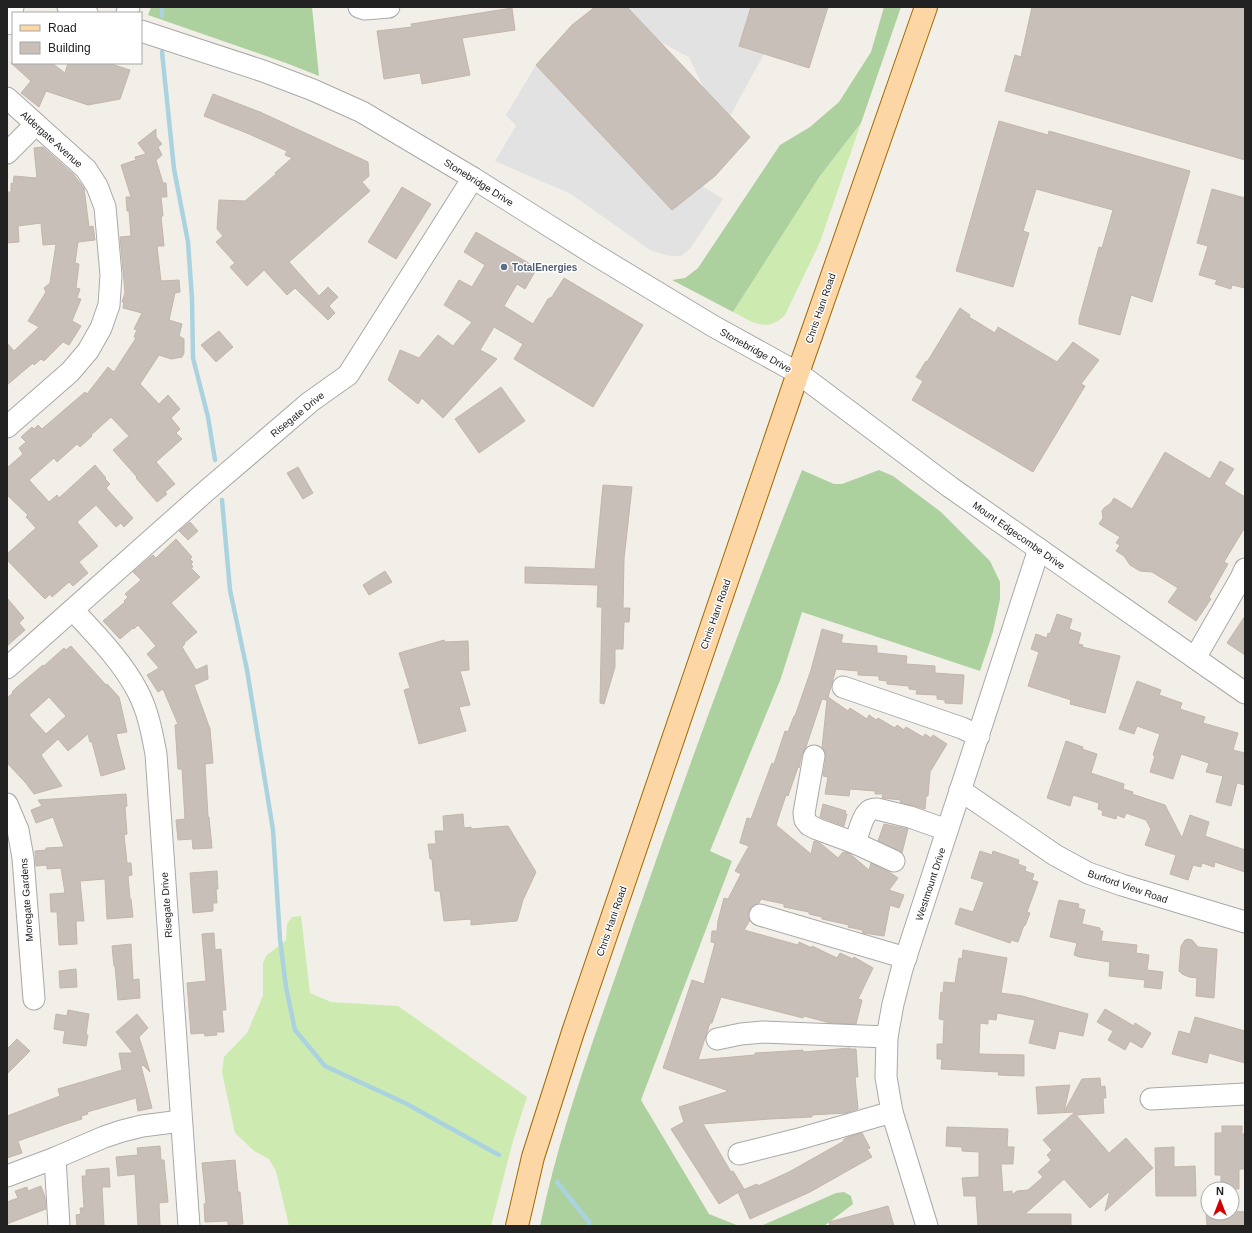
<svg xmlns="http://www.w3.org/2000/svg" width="1252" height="1233" font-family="Helvetica,sans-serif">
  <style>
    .grass { fill: #cdebb0 }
    .forest { fill: #add19e }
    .parking { fill: #e2e2e2 }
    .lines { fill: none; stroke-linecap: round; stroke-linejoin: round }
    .stream { stroke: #aad3df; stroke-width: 4.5 }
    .building { fill: #c7bfb8; stroke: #c4b6ab; fill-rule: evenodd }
    .minor-casing { stroke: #a9a9a9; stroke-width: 23 }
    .major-casing { stroke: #a06b00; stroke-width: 24 }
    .minor { stroke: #fff; stroke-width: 21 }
    .major { stroke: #fcd6a4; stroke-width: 22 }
    .service-dot { fill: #5c6f8a; stroke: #fff; stroke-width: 1.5 }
    .labels { text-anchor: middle; stroke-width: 3; stroke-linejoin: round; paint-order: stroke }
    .street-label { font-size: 10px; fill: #222; stroke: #fff }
    .service-label { font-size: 10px; font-weight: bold; fill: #4e5e75; stroke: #fff; text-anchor: start }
  </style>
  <rect width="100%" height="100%" fill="#f2efe9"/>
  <g class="grass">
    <path d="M 861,123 L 820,242 L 785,315 C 767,334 751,321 733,312 L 820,176 Z"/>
    <polygon points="301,916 310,993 331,1002 398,1006 527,1097 513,1141 491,1226 289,1226 276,1171 269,1159 254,1151 235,1133 222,1072 224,1057 247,1033 260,1003 263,995 263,963 266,956 286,940 287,924 292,917"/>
  </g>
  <g class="forest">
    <polygon points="151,7 312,7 319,76 286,63 148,15"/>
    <polygon points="884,7 901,7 861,123 820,176 733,312 672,280 685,278 698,268 780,145 810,127 839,102 871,52"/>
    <path d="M 802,470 L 834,484 L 842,484 L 879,470 L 893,476 L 941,512 L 990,561 L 1000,582 L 1000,599 L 993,632 L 980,671 L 802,612 L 781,678 L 710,851 L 732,861 L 641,1100 L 709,1214 L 739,1226 L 540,1226 C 561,1124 599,1025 633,926 C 686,773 742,620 802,470 Z"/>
    <polygon points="844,1192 851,1196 853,1204 824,1226 761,1226 836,1193"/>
  </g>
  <g class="parking">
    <polygon points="627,7 751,7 739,46 764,54 730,116 704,89 689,57 660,42"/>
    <polygon points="536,65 672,210 702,186 723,199 690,249 681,256 670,256 650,250 571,194 495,161 516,126 506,115"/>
  </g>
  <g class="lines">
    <g class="stream">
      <polyline points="162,7 162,16"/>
      <polyline points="162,52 174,169 188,242 192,299 193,358 208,417 215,460"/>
      <polyline points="222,500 230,590 247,670 273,830 280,939 286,987 295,1030 325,1066 405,1103 499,1155"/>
      <polyline points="557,1182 589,1222 589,1226"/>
    </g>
  </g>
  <g class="building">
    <polygon points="595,7 627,7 750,137 715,176 672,210 536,65 572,25"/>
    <polygon points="751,7 828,7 809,68 739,46"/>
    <polygon points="1032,7 1245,7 1245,160 1005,91 1015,55 1021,57"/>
    <polygon points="512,8 515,30 462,38 470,75 422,84 420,73 384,79 377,31 412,27 411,24"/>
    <polygon points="11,63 52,63 65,73 68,63 108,63 130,70 120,99 88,105 46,91 39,107 21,93 31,81"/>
    <polygon points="213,94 260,112 368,162 369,176 362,182 370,191 289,262 319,296 328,287 338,297 329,306 335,313 328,320 295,288 287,295 264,270 247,286 230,267 235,263 216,242 223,236 217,229 219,200 245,201 276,174 275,173 292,158 285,155 287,151 249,134 204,116"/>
    <polygon points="999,121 1048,135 1049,131 1190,171 1152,302 1131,295 1120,335 1079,324 1079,319 1099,247 1102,248 1113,210 1036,189 1023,231 1029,233 1013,287 956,271"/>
    <polygon points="156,129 156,137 162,144 158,147 162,155 156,160 163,183 166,183 167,197 161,197 163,216 161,216 164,246 157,246 161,281 179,280 180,292 175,293 169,320 182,324 179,336 184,339 184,353 182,357 171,359 159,355 140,384 159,404 168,395 180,409 171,418 180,429 176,433 182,439 156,462 175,484 165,492 167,494 157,502 136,478 137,477 113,450 129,436 111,417 91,435 92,436 80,447 77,444 57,462 54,458 29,480 49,502 57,495 59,498 95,465 106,478 105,479 110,484 106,488 133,518 124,527 121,523 116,527 96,505 77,522 98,546 79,562 88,573 73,586 69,582 52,597 50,594 45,599 7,560 7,554 36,528 26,517 28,515 7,495 7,468 23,454 19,448 26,442 21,437 32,427 34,429 38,425 42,429 85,392 87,394 108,367 114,372 136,338 134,337 137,330 134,329 142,313 123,308 124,302 122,302 125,293 120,237 131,236 129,211 127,211 126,197 131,197 121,165 136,160 135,157 146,154 138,143"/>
    <polygon points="43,147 74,175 84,188 89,227 93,226 95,240 78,242 75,263 79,264 76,288 80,289 77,298 81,299 72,321 81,326 69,345 63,342 44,361 41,359 34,365 33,363 7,385 7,343 14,351 39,327 28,321 46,292 44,288 50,283 56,244 43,245 41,223 18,226 19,242 7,243 7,192 11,192 11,183 13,184 14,176 37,178 34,148"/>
    <polygon points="402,187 431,204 396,259 368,242"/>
    <polygon points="1212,189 1245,198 1245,288 1232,285 1231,289 1215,284 1217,280 1199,275 1208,246 1197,243"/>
    <polygon points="476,232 537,268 525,289 517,284 504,306 533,324 548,299 552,297 564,278 643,325 593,407 514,359 523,344 494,327 480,350 497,359 443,418 422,398 418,404 388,380 400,350 419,358 438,335 453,346 472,322 444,305 459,280 472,287 485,265 464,252"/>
    <polygon points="960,308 970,315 969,317 995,333 998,327 1057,362 1073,342 1099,360 1081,384 1085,386 1033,472 912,400 923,381 916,377 926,361 927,362"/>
    <polygon points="219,331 233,347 216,362 201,345"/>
    <polygon points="501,387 525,421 479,453 455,419"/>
    <polygon points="1165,452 1210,479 1220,461 1234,469 1224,484 1245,497 1245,527 1224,562 1228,564 1209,597 1211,599 1196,621 1168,602 1178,588 1152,572 1140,571 1130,565 1124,556 1116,551 1120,545 1116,543 1120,537 1099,524 1103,518 1102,511 1104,508 1111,503 1114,498 1132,509"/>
    <polygon points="298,467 313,493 303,499 287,473"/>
    <polygon points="603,485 632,487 624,559 623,608 630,608 629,622 624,622 623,649 615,649 615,667 604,704 600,703 602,607 597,607 598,585 525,583 525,567 595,569"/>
    <polygon points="190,522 198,531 188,540 179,531"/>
    <polygon points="176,539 192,557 190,559 193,562 191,564 193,567 191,568 200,577 171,603 197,632 184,643 185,644 182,647 196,670 207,665 208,679 194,685 210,729 213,763 205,764 208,817 209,817 212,848 193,849 192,839 178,840 176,820 185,819 182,769 178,769 175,725 178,724 163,689 158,692 147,675 159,668 147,654 156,646 138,625 134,629 133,628 120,639 103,621 125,602 124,601 128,597 125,594 141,580 133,572 153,555 156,558"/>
    <polygon points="385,571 392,582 369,595 363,585"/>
    <polygon points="7,598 24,618 19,623 25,630 7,646"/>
    <polygon points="1057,614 1072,619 1069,629 1081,633 1078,644 1083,645 1082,647 1120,656 1105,713 1070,704 1071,700 1028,686 1039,652 1031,649 1036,634 1047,638 1048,633 1050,634"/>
    <polygon points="1245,616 1245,655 1227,643"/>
    <polygon points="822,629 843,635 841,643 877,646 877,653 907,656 906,664 935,666 935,673 964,675 962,704 945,703 945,700 937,699 937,695 916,694 917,690 909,689 909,686 887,684 887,681 879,680 879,676 858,675 858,671 836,669 828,697 848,711 850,708 867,719 869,715 876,720 878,718 895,728 897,725 904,730 906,727 923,737 925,734 931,738 933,735 947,744 930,772 928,796 926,796 925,809 900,802 901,800 882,798 883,794 875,794 875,791 850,789 849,796 825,794 828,777 823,776 826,758 825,752 822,748 827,700 822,699 806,747 802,754 799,768 798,767 788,796 786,795 776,825 811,854 814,841 820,843 838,858 843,852 849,853 869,870 871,863 889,872 898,878 889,890 904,895 899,908 890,905 884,936 863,933 862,930 848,927 849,925 822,919 822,917 809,914 809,912 784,907 784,904 761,899 759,903 751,907 749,911 748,917 750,920 744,930 798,945 799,942 812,948 812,946 837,958 840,953 853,959 854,957 873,968 858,999 862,1000 856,1024 830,1023 804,1016 803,1018 721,997 712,1023 710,1023 706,1035 698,1060 755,1055 755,1053 789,1051 803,1050 803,1052 850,1048 849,1049 856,1049 858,1077 855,1077 858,1109 846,1113 812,1115 812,1117 770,1119 703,1124 731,1172 733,1171 744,1189 719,1204 671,1129 684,1122 679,1107 729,1091 663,1068 692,980 704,984 715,943 711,942 712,931 717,931 718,921 724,898 728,899 741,874 735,871 749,846 740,843 740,842 747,818 751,819 772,763 774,764 785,731 788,732 794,716 795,716 811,670"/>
    <polygon points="444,640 445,642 468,641 469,670 460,671 470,705 459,707 466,731 419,744 404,690 410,688 399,653"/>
    <path d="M 71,646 L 106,685 L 107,684 L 119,697 L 127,732 L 116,734 L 125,769 L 101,776 L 92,742 L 90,742 L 88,734 L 68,751 L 58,739 L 41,755 L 62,786 L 34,794 L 25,782 L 7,763 L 7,698 L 13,693 L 12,692 L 17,687 L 43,665 L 44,666 L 64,648 L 66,650 ZM 49,697 L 66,716 L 46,734 L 29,715 Z"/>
    <polygon points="1137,681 1161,690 1159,695 1182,703 1180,709 1205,717 1203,723 1238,733 1233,750 1245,753 1245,785 1237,783 1231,806 1216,802 1223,776 1206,772 1209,763 1181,754 1173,779 1150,772 1155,756 1153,755 1160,734 1137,726 1134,734 1119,729"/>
    <polygon points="1066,741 1083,747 1082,749 1097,754 1091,773 1124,784 1123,789 1133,792 1132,794 1165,805 1182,838 1190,815 1209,822 1205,836 1245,850 1245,872 1215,862 1214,867 1202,863 1201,867 1193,865 1188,880 1170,874 1176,855 1145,845 1151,829 1146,820 1126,813 1124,818 1117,815 1116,819 1102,815 1103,811 1098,809 1099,803 1073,795 1070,806 1047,798"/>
    <polygon points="126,794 127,806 125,807 127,834 124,835 127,863 131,863 132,875 128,876 130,899 131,899 133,917 107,919 105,879 80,881 84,921 76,921 77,944 59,945 57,912 51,912 50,894 65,893 61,868 47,869 47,865 36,866 35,851 46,850 46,848 64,847 53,817 36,823 31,810 42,806 38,800"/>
    <polygon points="823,804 846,811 845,814 847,814 844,826 820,817"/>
    <polygon points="463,814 464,828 471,827 471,829 508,826 536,872 523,900 517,921 471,925 471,919 444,921 440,891 435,891 432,859 430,859 428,844 436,844 435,831 444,831 443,816"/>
    <polygon points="884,824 908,829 902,853 878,841"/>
    <polygon points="980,851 992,855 993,851 1019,860 1018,864 1026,867 1025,871 1034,874 1032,880 1038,882 1027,912 1030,913 1025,926 1024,925 1018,942 1011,940 1010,943 955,924 960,908 973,912 984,882 971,878"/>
    <polygon points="217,871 218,889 216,889 217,903 213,903 213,911 193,913 190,873"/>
    <polygon points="1059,900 1079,904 1078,908 1085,910 1082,924 1100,928 1100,931 1103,931 1101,941 1137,945 1136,953 1149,955 1147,970 1163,972 1161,989 1144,987 1145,980 1109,976 1110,962 1079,957 1074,955 1077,943 1050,937"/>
    <polygon points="214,933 215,950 221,949 226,1010 222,1010 224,1032 216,1032 217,1035 205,1036 204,1033 191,1034 187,983 206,981 202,934"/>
    <polygon points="1188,939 1192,940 1198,947 1217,949 1214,998 1196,996 1197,978 1189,977 1182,974 1179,971 1181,946 1185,940"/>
    <polygon points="131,944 133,980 139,979 140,998 118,1000 115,966 114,966 112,946"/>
    <polygon points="963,950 1007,958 1001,993 1022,996 1088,1014 1083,1036 1059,1031 1055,1049 1029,1043 1035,1020 997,1013 996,1020 988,1019 988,1024 980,1023 979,1054 1024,1055 1024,1076 998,1075 999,1072 941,1069 942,1059 937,1059 937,1044 943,1044 944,1020 939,1019 941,992 943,993 944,982 955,983 959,958 962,959"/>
    <polygon points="76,969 77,987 60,988 59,971"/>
    <polygon points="1105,1009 1134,1026 1135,1023 1151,1033 1142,1048 1130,1041 1125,1050 1108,1040 1113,1031 1097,1022"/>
    <polygon points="68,1010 89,1014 86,1035 88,1035 86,1046 63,1043 65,1031 54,1029 56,1014 67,1016"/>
    <polygon points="137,1014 148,1028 139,1037 150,1072 143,1065 141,1066 152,1108 138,1111 136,1098 87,1112 88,1114 81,1116 82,1119 69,1123 18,1141 22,1153 7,1158 7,1116 60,1096 58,1089 122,1070 119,1053 133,1053 116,1032"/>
    <polygon points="1195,1017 1245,1031 1245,1063 1209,1053 1207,1063 1172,1054 1179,1031 1190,1034"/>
    <polygon points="17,1039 30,1051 7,1074 7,1049"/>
    <polygon points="1100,1078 1101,1087 1105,1086 1106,1098 1103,1098 1104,1113 1076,1115 1109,1153 1126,1138 1153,1168 1105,1211 1110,1191 1090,1208 1064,1179 1025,1214 1071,1214 1071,1226 978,1226 976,1196 964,1196 962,1178 979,1177 979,1152 962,1151 962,1147 946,1146 947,1127 1008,1129 1007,1147 1014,1147 1013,1164 1001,1164 1003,1192 1012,1191 1012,1195 1017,1191 1028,1190 1043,1177 1038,1172 1051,1160 1047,1155 1052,1150 1043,1140 1075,1112 1038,1114 1036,1087 1070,1085 1064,1112 1082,1079"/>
    <polygon points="1222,1126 1242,1126 1242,1134 1245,1134 1245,1169 1239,1169 1239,1189 1221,1189 1221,1175 1215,1175 1215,1133 1222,1133"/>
    <polygon points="862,1133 870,1148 867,1149 872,1157 810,1192 750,1219 738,1192 757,1184 758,1186 789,1172 844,1141 843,1140 848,1137"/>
    <polygon points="160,1146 161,1160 164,1160 168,1202 159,1203 160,1226 138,1226 135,1174 118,1176 116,1157 138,1155 137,1148"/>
    <polygon points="1174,1147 1174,1167 1195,1166 1196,1196 1156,1196 1155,1148"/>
    <polygon points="235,1160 238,1192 240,1192 243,1224 228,1225 228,1221 205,1222 204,1204 206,1203 202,1163"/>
    <polygon points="109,1168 110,1187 102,1187 104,1225 77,1226 76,1215 81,1214 80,1208 84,1208 82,1176 86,1176 86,1170"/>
    <polygon points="41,1186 45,1197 46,1209 7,1224 7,1202 18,1198 15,1191 27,1187 28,1191"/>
    <polygon points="888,1206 894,1226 830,1226 829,1222"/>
    <polygon points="1232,1211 1245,1212 1245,1226 1207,1226 1206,1213 1232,1213"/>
  </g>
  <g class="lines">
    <g class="minor-casing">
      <g id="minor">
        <polyline points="68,7 87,13"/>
        <polyline points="359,7 365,9 389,7"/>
        <polyline points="127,13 129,7"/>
        <polyline points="7,24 13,7"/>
        <polyline points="141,31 263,71 313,90 362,112 473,178 589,251 713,326 798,373 950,487 1245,693"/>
        <polyline points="7,98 86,169 97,186 105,207 111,275 109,305 101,328 88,351 70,372 7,427"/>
        <polyline points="7,153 36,124"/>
        <path d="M 73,610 C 96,635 122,661 138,692 C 148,711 152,733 156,754 L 189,1226"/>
        <polyline points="1195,658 1241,578 1245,569"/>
        <polyline points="7,668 205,492 310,402 348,375 473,178"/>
        <polyline points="843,687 962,728 979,736"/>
        <polyline points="814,756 804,813 805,820 809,825 817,829 855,843 894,861"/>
        <polyline points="960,790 1055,855 1088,873 1122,885 1245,922"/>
        <polyline points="7,804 18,830 23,858 34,999"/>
        <path d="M 855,843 C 858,835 862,817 868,812 C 870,809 874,809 877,809 L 910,817 L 947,830"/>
        <polyline points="760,915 906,958"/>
        <polyline points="717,1039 741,1034 763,1032 887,1037"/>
        <polyline points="1151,1099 1245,1094"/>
        <polyline points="739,1154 795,1140 892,1112"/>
        <polyline points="55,1158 59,1226"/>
        <polyline points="7,1176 55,1158 104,1137 122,1131 142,1126 181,1121"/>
        <polyline points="927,1226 892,1112 886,1077 887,1037 893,1004 902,969 1039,549"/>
      </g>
    </g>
    <g class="major-casing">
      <polyline id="major" points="517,1226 533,1157 573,1032 798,373 926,7"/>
    </g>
    <use href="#minor" class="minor"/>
    <use href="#major" class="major"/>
  </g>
  <circle class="service-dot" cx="504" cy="267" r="4"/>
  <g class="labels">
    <g class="street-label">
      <text transform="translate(52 139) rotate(42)" y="4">Aldergate Avenue</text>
      <text transform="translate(479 182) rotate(32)" y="4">Stonebridge Drive</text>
      <text transform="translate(820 308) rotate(-71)" y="4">Chris Hani Road</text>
      <text transform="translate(756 350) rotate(29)" y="4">Stonebridge Drive</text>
      <text transform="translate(297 414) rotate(-39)" y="4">Risegate Drive</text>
      <text transform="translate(1019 535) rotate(35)" y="4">Mount Edgecombe Drive</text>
      <text transform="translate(715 614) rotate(-71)" y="4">Chris Hani Road</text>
      <text transform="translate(930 884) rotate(-72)" y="4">Westmount Drive</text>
      <text transform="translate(1128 886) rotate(19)" y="4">Burford View Road</text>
      <text transform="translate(26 900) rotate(-94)" y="4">Moregate Gardens</text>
      <text transform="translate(166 905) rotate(-94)" y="4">Risegate Drive</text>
      <text transform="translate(611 921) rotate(-71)" y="4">Chris Hani Road</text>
    </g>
    <g class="service-label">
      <text x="512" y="271">TotalEnergies</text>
    </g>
  </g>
  <rect width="1252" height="1233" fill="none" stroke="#222222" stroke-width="16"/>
  <rect x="12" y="12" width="130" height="52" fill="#ffffff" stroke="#a7a7a7"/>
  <rect x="20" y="25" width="20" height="6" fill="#fcd6a4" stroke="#a7a7a7"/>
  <text x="48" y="32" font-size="12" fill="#222222">Road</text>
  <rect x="20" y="42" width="20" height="12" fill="#c7bfb8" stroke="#a7a7a7"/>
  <text x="48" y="52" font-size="12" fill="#222222">Building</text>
  <g transform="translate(1220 1201)"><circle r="19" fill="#ffffff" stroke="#a7a7a7"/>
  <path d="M0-3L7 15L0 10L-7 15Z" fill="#d40000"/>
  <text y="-6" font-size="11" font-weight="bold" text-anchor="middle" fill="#222222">N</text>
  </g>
</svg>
